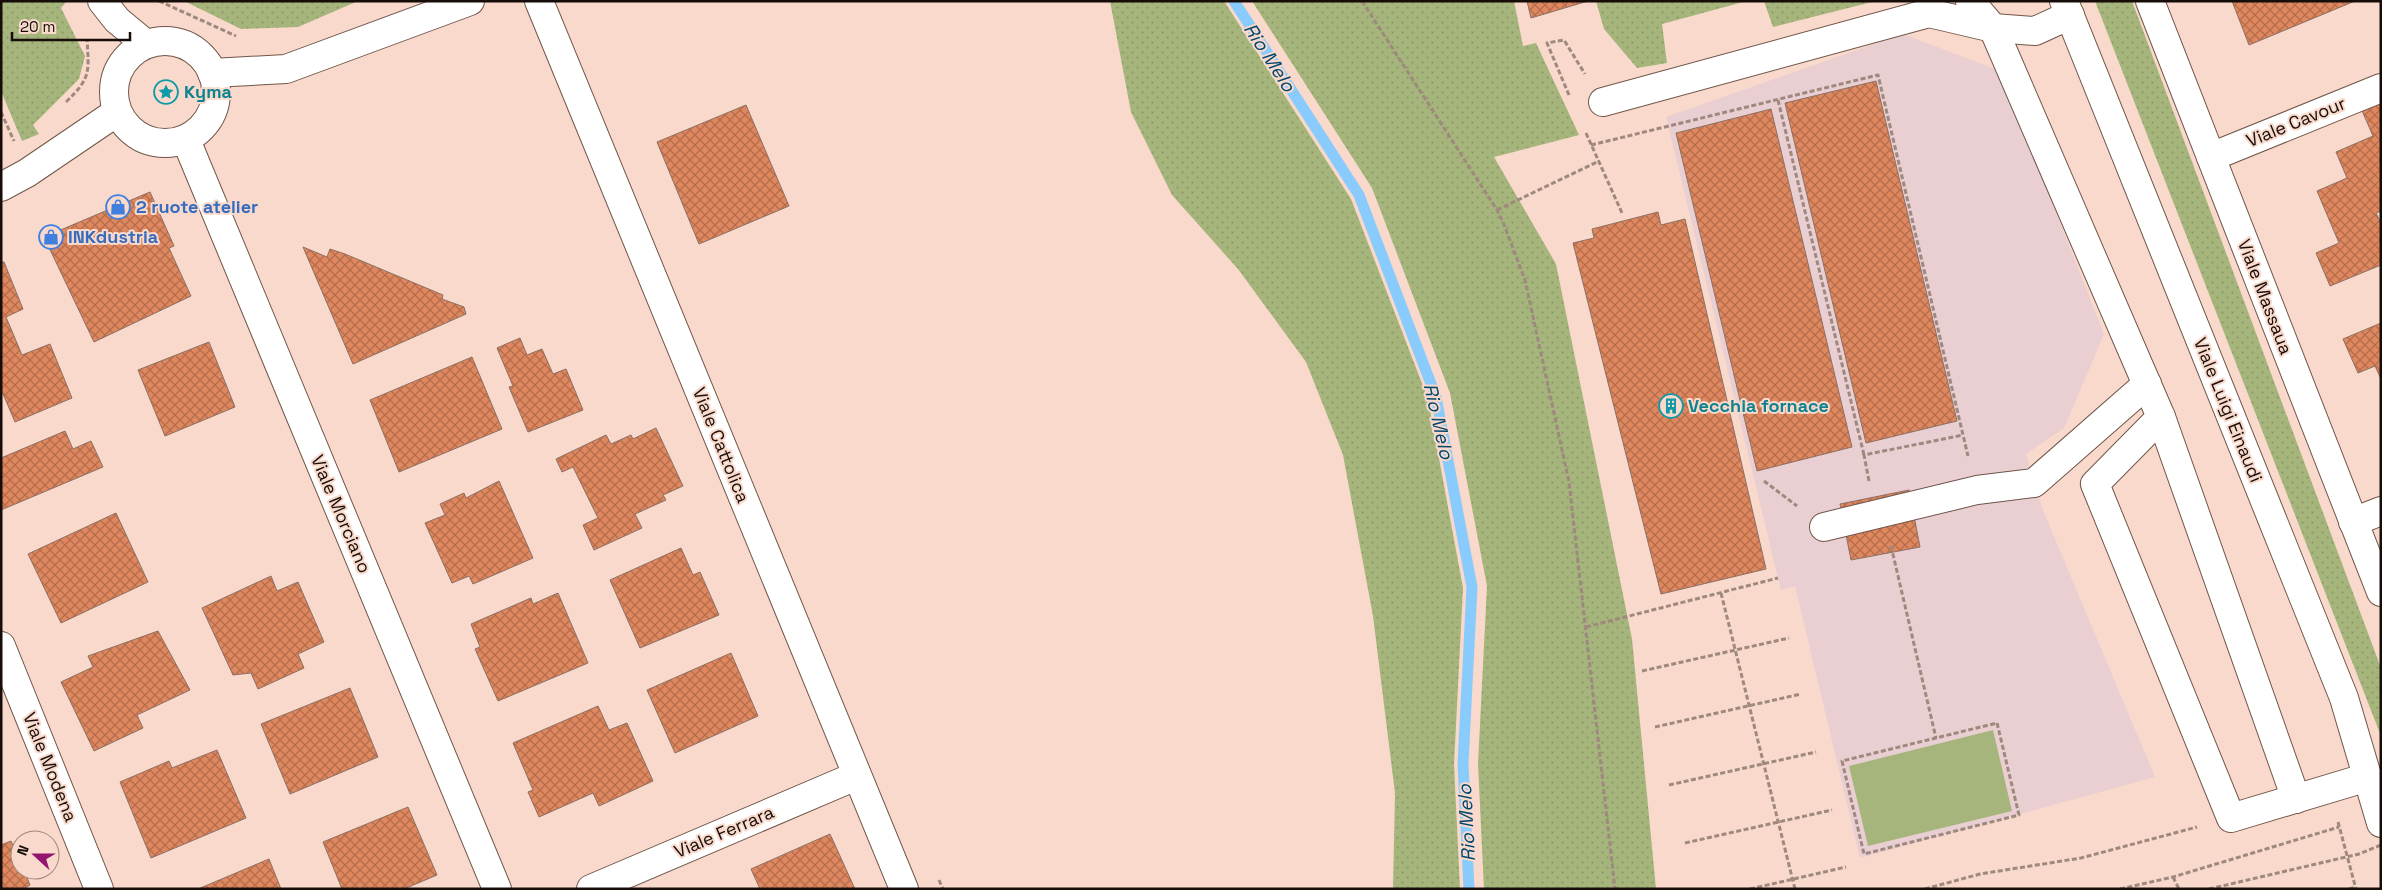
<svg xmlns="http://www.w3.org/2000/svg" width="2382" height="890" font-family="'Space Grotesk',sans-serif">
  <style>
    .education { fill: #e9cfd2 }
    .grass { fill: url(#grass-dots) }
    .park { fill: #a6b57b }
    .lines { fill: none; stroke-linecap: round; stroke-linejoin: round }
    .stream { stroke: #8acbfd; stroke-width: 11 }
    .building { fill: url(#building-cross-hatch); stroke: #8c7064 }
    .minor-casing { stroke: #70564a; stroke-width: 30 }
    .path { stroke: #9f887e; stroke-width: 3; stroke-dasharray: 5 2.5; stroke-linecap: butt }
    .minor { stroke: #fff; stroke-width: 28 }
    .path-bridge { stroke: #9f887e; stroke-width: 3; stroke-dasharray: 5 2.5; stroke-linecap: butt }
    .labels { text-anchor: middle; stroke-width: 4; stroke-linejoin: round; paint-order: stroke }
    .culture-label { font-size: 18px; font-weight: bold; fill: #0d838f; stroke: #f8d9cb; text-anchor: start }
    .street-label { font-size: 18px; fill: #170d08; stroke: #f8d9cb }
    .shop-label { font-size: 18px; font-weight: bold; fill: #366cbe; stroke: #f8d9cb; text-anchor: start }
    .water-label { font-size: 19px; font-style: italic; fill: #00466e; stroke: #f8d9cb }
  </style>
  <defs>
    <pattern id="grass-dots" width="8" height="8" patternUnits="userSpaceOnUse" patternTransform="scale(1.25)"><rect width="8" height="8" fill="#a6b57b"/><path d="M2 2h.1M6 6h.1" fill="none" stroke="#8e9a69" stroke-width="1.8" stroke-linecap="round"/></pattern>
    <pattern id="building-cross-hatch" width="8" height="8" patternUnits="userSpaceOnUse" patternTransform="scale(1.25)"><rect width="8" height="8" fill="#df875e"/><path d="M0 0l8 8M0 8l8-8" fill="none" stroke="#b46d4c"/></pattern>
  </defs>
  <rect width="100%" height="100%" fill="#f8d9cb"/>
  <polygon class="education" points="1903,34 2000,71 2104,334 2064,428 2026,454 2042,508 2155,777 1860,858 1795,586 1781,590 1666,117"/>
  <g class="grass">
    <polygon points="1,1 67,1 61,8 85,56 79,79 33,125 39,134 22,141 1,91"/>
    <polygon points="184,1 358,1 298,27 241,29"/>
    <polygon points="1110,1 1224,1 1351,199 1428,399 1463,588 1454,764 1460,889 1393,889 1395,793 1373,616 1343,455 1306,362 1238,269 1172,195 1131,112"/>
    <polygon points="1252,1 1514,1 1523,46 1536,43 1579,135 1494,157 1556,264 1632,639 1656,889 1484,889 1478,764 1487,586 1450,393 1372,188"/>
    <polygon points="1596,1 1747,1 1662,24 1667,63 1637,68 1604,29"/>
    <polygon points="1764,1 1876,1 1773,27"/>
    <polygon points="2095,1 2132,1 2381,668 2381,736"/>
  </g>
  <polygon class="park" points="1993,730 2012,811 1868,846 1849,766"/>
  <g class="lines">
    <polyline class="stream" points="1234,1 1359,195 1436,397 1472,587 1463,764 1469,889"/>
  </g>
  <g class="building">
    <polygon points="1527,1 1588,1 1531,18"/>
    <polygon points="2232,1 2355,1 2249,45"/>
    <polygon points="1876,81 1957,421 1866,443 1785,103"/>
    <polygon points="2377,98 2381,106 2381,211 2376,213 2381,223 2381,265 2330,286 2316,253 2339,243 2317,191 2347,178 2336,152 2373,136 2360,106"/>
    <polygon points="746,105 789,206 699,244 657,142"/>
    <polygon points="1771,109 1852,447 1757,471 1676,133"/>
    <polygon points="150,192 174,246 169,248 191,296 94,342 44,237"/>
    <polygon points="1658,212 1661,225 1685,219 1766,569 1661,594 1573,243 1594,238 1592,229"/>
    <polygon points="303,247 327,257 330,249 345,254 443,295 442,299 464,307 466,314 353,364"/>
    <polygon points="1,262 4,262 23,309 6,317 22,355 50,344 72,398 15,422 1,389"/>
    <polygon points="2381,323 2381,379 2375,366 2358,373 2343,339"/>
    <polygon points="520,338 527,355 542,349 553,374 566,369 583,410 528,432 509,387 513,386 497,348"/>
    <polygon points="209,342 235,407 165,436 138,370"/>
    <polygon points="472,357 502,429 399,472 370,400"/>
    <polygon points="656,428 683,486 663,495 666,500 635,514 642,528 594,550 583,525 598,518 573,467 562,472 556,459 606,435 611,444 631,435 633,439"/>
    <polygon points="65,431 73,449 91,441 103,467 1,510 1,458"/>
    <polygon points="499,481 533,558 473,584 469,576 452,583 425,523 445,515 440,504 464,493 466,498"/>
    <polygon points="1909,490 1920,547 1851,560 1840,504"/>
    <polygon points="116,513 148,582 61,623 28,554"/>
    <polygon points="681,548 693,575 700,572 719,615 640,648 610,580"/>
    <polygon points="271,576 277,591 298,582 324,642 298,654 304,668 258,689 251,673 233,675 202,608"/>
    <polygon points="558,593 588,663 498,701 475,649 480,647 471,624 531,598 533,604"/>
    <polygon points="158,631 190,690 137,715 143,728 94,751 61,682 93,667 88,656"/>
    <polygon points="731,653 758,716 675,753 647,690"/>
    <polygon points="350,688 378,757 290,794 261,724"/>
    <polygon points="598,706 609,730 627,723 653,781 599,806 593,793 539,817 528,792 533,790 513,743"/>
    <polygon points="217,750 246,818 151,858 120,782 169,761 172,768"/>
    <polygon points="408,807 437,875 404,889 342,889 323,842"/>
    <polygon points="830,834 855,889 760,889 751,869"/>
    <polygon points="11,841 20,862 20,870 24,870 30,885 23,889 1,889 1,845"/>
    <polygon points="269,859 281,889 198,889"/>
  </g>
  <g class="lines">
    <g class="minor-casing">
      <g id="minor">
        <polyline points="102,1 117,20 146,44"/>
        <polyline points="539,1 904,889"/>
        <polyline points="1970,1 1993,28 2161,417 2095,484 2231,818 2368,777"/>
        <polyline points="2064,1 2344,698 2381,823"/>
        <polyline points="2150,1 2381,592"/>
        <circle cx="165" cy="92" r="51"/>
        <polyline points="212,73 286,69 470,1"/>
        <polyline points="1603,102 1929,13 1993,28 2035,31 2070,15"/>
        <polyline points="186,140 497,889"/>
        <polyline points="2211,157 2381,88"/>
        <polyline points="1,187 27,173 117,112"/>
        <polyline points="2161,417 2296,799"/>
        <polyline points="2353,522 2381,511"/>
        <polyline points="1824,527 1977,490 2034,483 2147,384"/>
        <polyline points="1,646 99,889"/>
        <polyline points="591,889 856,776"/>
      </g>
    </g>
    <g class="path">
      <polyline points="159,1 236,36"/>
      <polyline points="1362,1 1497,210 1503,222 1525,280 1569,482 1615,889"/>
      <polyline points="1569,95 1547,43 1564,40 1585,74"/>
      <polyline points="1778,100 1864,455"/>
      <path d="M 66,102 C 91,78 89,72 87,39"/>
      <polyline points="1,112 14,141"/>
      <polyline points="1586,133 1622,213"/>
      <polyline points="1591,145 1878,75 1968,456"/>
      <polyline points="1497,210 1599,161"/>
      <polyline points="1764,481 1797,506"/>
      <polyline points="1869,481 1864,455 1963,435"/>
      <polyline points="1891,546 1936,738"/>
      <polyline points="1721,593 1795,889"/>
      <polyline points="1586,627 1778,578"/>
      <polyline points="1642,671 1789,638"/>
      <polygon points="1997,723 2019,815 1864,854 1842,761"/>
      <polyline points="1655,727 1801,694"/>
      <polyline points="1669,785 1816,752"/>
      <polyline points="2338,822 2356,889"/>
      <polyline points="1685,843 1832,810"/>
      <polyline points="2173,877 2179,889"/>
      <polyline points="939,880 943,889"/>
      <polyline points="1750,889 1846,867"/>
      <polyline points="1925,889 1980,874 2081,858 2197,827"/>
      <polyline points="2120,889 2173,877 2339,827"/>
      <polyline points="2349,889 2356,887"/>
    </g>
    <use href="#minor" class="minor"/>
    <polyline class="path-bridge" points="2209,889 2359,854 2381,845"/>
  </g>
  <defs>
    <g id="sight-ring" transform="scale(1.25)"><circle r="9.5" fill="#f8d9cb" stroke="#0f9aa8" stroke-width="1.5"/><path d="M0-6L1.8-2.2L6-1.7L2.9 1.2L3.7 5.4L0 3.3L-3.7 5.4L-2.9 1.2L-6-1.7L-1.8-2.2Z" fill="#0f9aa8"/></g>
    <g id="shop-ring" transform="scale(1.25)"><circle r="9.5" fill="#f8d9cb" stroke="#3f7fe0" stroke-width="1.5"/><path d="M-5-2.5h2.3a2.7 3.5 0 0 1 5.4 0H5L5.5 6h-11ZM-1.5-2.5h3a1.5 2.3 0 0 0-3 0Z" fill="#3f7fe0"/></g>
    <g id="building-ring" transform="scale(1.25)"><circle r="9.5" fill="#f8d9cb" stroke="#0f9aa8" stroke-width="1.5"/><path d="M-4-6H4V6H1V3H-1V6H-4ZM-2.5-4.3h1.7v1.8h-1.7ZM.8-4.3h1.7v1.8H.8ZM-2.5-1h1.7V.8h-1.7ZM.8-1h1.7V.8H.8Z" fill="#0f9aa8"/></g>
  </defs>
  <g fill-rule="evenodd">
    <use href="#sight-ring" x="166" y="92"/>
    <use href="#shop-ring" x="118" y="207"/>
    <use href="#shop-ring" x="51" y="237"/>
    <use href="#building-ring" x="1671" y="406"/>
  </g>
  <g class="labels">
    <g class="culture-label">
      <text x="184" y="98">Kyma</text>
      <text x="1688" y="412">Vecchia fornace</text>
    </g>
    <g class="street-label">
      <text transform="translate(2296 122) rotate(-22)" y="6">Viale Cavour</text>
      <text transform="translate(2265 297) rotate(69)" y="6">Viale Massaua</text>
      <text transform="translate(2228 410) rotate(68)" y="6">Viale Luigi Einaudi</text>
      <text transform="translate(721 445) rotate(68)" y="6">Viale Cattolica</text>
      <text transform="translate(341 514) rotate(67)" y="6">Viale Morciano</text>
      <text transform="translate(50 767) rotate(68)" y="6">Viale Modena</text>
      <text transform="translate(724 832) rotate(-23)" y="6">Viale Ferrara</text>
    </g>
    <g class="shop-label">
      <text x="136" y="213">2 ruote atelier</text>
      <text x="68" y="243">INKdustria</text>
    </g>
    <g class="water-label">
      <text transform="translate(1270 57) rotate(57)" y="7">Rio Melo</text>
      <text transform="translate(1439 421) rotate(77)" y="7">Rio Melo</text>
      <text transform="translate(1466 823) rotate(-93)" y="7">Rio Melo</text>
    </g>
  </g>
  <rect width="2382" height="890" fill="none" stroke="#170d08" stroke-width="5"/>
  <g transform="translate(35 855) rotate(291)"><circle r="24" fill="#f8d9cb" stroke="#9e877d"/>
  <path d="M0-4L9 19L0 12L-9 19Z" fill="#941570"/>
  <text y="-8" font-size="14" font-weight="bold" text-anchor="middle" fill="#170d08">N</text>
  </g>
  <path d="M12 32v8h118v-8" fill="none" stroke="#170d08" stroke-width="2.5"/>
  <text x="20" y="32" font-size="15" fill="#170d08" stroke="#f8d9cb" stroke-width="4" paint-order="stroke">20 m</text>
</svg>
